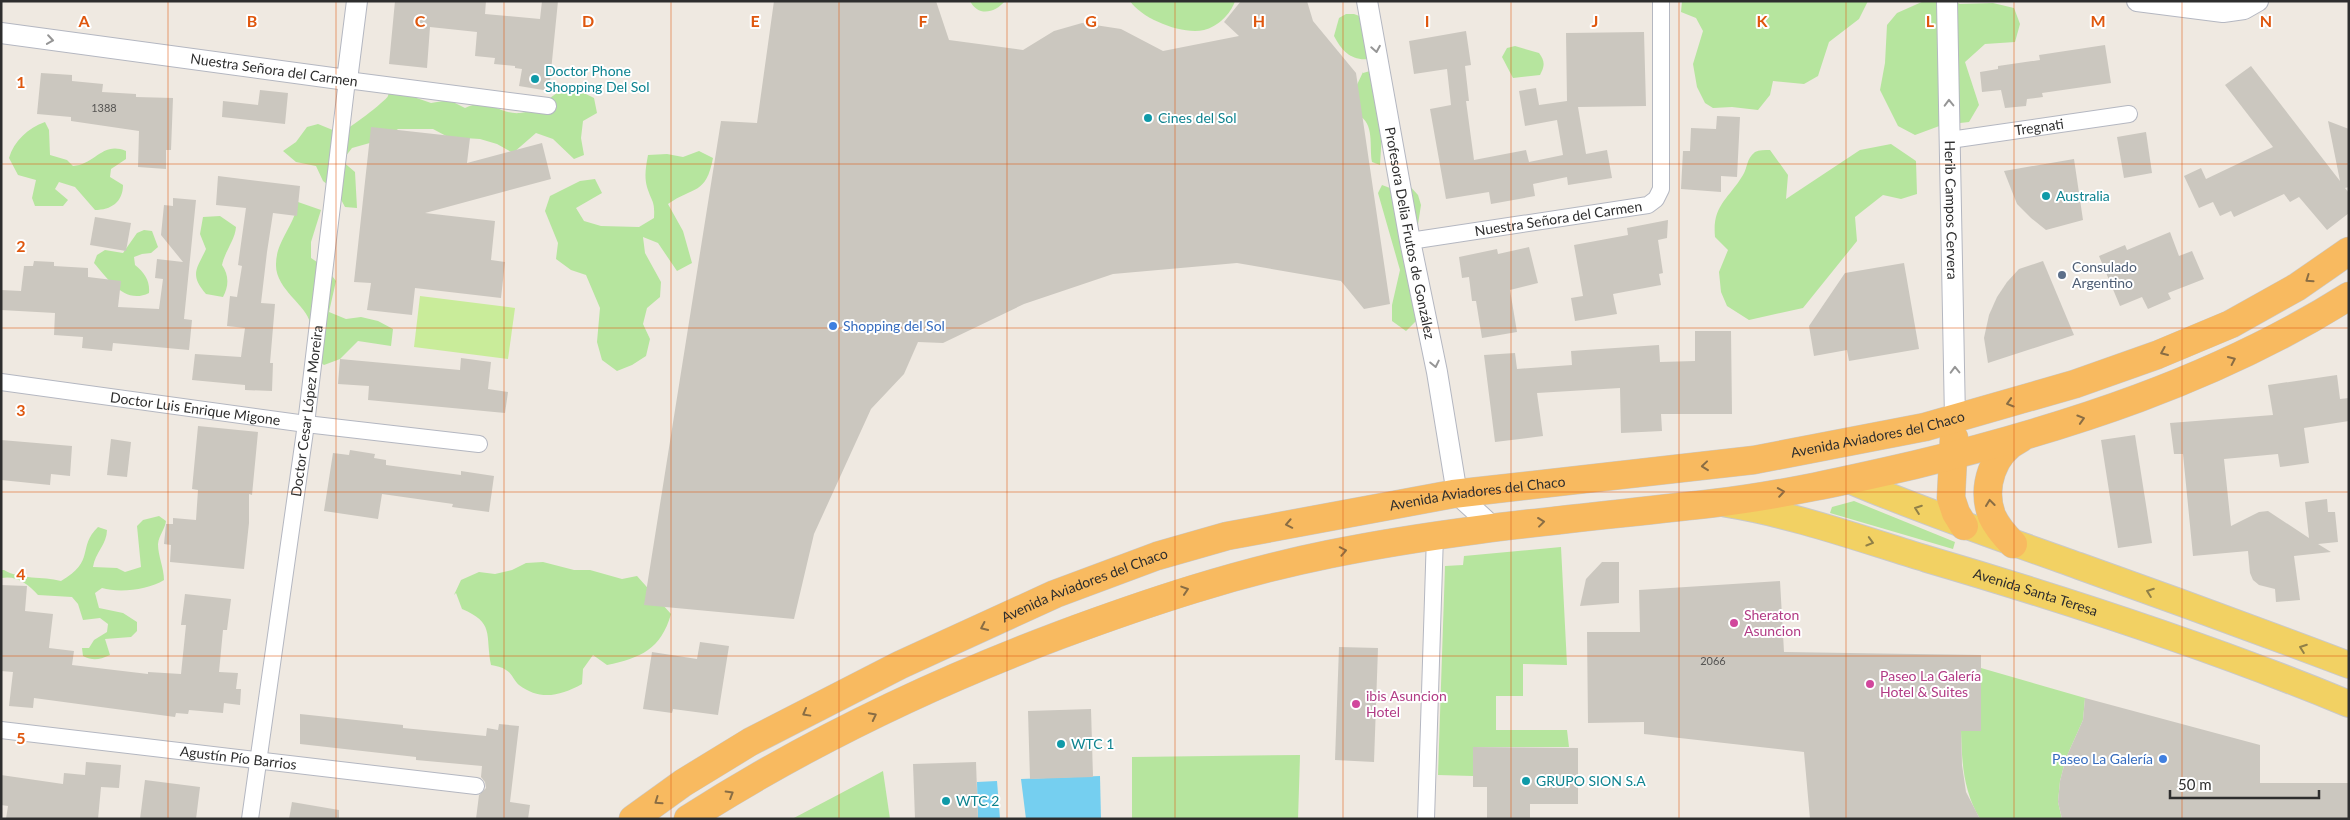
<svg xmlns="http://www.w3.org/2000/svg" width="2350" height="820" font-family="Lato,sans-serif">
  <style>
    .green { fill: #b6e59e }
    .pitch { fill: #c9ec9a }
    .water { fill: #75cff0 }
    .building { fill: #cbc7bf }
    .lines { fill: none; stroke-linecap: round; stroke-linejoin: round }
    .minor-casing { stroke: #b4b7c1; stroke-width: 18 }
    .tertiary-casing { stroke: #b4b7c1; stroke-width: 22 }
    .primary-casing { stroke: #c9c9c9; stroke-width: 28 }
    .trunk-casing { stroke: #c9c9c9; stroke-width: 29 }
    .minor { stroke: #fff; stroke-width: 16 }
    .tertiary { stroke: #fff; stroke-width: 20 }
    .primary { stroke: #f2d163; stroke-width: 26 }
    .trunk { stroke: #f8ba60; stroke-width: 28 }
    .oneway { stroke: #969696 }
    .oneway2 { stroke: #896d44 }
    .oneway3 { stroke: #908048 }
    .grid { fill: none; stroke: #df570e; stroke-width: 1; stroke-opacity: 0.55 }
    .culture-dot { fill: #0f9aa8; stroke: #fff; stroke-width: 2 }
    .service-dot { fill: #5c6f8a; stroke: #fff; stroke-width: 2 }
    .shop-dot { fill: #3f7fe0; stroke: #fff; stroke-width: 2 }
    .hotel-dot { fill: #d1479c; stroke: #fff; stroke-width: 2 }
    .labels { text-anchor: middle; stroke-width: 4; stroke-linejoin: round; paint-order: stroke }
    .number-label { font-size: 11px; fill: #555452 }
    .street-label { font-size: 14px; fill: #2e2e2e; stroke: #fff }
    .culture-label { font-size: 14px; fill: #0d838f; stroke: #fff; text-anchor: start }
    .service-label { font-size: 14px; fill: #4e5e75; stroke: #fff; text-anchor: start }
    .shop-label { font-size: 14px; fill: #366cbe; stroke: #fff; text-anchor: start }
    .hotel-label { font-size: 14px; fill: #b23c85; stroke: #fff; text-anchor: start }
    .grid-label { font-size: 16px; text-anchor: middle; font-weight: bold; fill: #df570e; stroke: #fff; stroke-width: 4; stroke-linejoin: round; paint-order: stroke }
  </style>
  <rect width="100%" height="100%" fill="#efe9e1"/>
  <g class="green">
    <path d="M 970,1 L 1005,1 C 995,13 978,17 970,1 Z"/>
    <path d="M 1130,1 L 1235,1 C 1231,14 1217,27 1204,30 C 1182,35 1142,19 1130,1 Z"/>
    <polygon points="1682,1 1868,1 1859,19 1829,42 1818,76 1804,84 1773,81 1770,95 1758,110 1732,107 1713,108 1705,103 1697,87 1693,64 1703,31 1696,18 1681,12"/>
    <polygon points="1924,1 1953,1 1960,4 1993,3 2014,8 2020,24 2015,42 1985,44 1965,62 1979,105 1969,122 1942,125 1915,135 1898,126 1880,90 1885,63 1887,25 1897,13"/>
    <path d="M 1346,14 L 1354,14 L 1370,20 L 1369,59 C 1351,61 1342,51 1334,36 L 1339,18 Z"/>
    <path d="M 1515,46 L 1539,53 C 1545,61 1545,66 1540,75 L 1513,78 L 1502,57 L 1507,48 Z"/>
    <path d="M 1370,71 L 1382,132 L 1380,165 L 1372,162 C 1369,146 1375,123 1358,115 L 1355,89 L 1363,72 L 1363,73 Z"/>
    <path d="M 388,88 L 431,103 L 449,100 L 465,108 C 488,96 499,115 520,113 C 555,110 550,74 594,98 L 597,113 L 583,121 L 581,138 L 584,155 L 574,159 L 553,139 L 536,133 L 513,153 L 497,144 L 480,139 L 448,137 L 433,129 L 398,129 L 384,139 L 352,148 L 342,161 L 355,172 L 357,208 L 345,207 L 337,192 L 323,181 L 316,166 L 296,162 L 283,151 L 296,142 L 307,127 L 318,124 L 340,133 C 346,131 386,101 388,96 C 389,93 388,90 388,88 Z"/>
    <path d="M 45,122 L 49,130 L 50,155 L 67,160 L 73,166 C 95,165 102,141 126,151 L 126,159 L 111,169 L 110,177 L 123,185 C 123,202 111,210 95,210 L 75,187 L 59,182 L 55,189 L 68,200 L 63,206 L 35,206 L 32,198 L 36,180 L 18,175 L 9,158 C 14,141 28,128 45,122 Z"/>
    <path d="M 1891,144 L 1916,161 L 1917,194 L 1901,199 L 1883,195 L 1855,217 L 1857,241 L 1803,308 L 1749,320 L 1727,306 L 1721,292 L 1719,272 L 1728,250 L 1715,237 C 1712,205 1728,200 1743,175 C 1748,167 1746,159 1755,152 C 1759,150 1765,150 1770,150 L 1788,175 L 1786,199 L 1860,150 Z"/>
    <path d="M 699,151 L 713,158 C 706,195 694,186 668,204 L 683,231 L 692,263 L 677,271 L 658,243 L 643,237 L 645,253 L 661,282 L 660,297 L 647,308 L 643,324 L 650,339 L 646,356 L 632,365 L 617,371 L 602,360 L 597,342 L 600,308 L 586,275 L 571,270 L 556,259 L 558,243 L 545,211 L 550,196 L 580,181 L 595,179 L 602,193 L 576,208 L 584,221 L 601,226 L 639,227 L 654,218 C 655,200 652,203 647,187 C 644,176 646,166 648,155 L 667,154 L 683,157 Z"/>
    <polygon points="1406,182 1418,195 1421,205 1416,237 1418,319 1406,331 1392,321 1392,305 1400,270 1378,193 1382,185 1390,188"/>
    <path d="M 298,202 L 321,210 L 311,242 L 311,258 L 326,268 L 336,281 L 329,312 L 346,319 L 361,317 L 378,321 L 393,329 L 391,346 L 358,341 L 340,359 L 324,365 L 310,354 C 310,344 312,333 310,323 C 307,305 275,289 276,264 C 276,241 295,225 298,202 Z"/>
    <path d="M 220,216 L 236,227 C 235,240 225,251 222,265 C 229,275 229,286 223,297 L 206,294 C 189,274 197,269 206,249 L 200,234 L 203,217 Z"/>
    <path d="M 144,230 L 152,231 L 158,247 L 151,253 L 142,254 L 134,257 L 135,265 C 145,273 150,281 149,293 C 125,305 108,279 94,263 L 97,255 L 105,250 L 123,253 L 137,233 Z"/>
    <polygon points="1854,501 1955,542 1953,549 1830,513 1832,507"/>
    <path d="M 159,516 L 166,521 C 165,529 159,535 158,544 C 158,556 164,568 164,580 C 148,590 119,593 102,588 L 95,593 L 99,608 L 123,613 L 137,622 L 137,631 L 131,637 L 105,639 L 110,655 C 99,660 93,661 83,656 L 82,648 L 89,648 L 94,640 L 107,632 L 108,624 L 100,618 L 83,620 L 78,604 L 72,597 L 38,595 C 28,584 17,575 1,578 L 1,570 L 4,570 C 21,580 42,576 61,581 C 96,561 77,547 98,527 L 107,530 C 107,544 95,553 93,567 L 117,568 L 125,572 L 141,567 L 137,526 L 143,520 Z"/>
    <polygon points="1561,547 1567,665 1523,664 1523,696 1496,696 1496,730 1567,730 1569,747 1474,747 1473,776 1438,775 1445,566 1463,565 1464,556"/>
    <path d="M 543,562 L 574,570 L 590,570 L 622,579 L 637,576 L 671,614 C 661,649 641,658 607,665 L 593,655 L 583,669 L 582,684 C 560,696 540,701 519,685 C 514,681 512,673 506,670 C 502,667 496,666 491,665 C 485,634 495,623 462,609 L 456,593 L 454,595 L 461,580 L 479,572 L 495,574 L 512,570 L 526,563 Z"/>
    <path d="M 1981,668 L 2085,698 L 2083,720 L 2066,758 L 2060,781 L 2058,802 L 2062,819 L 1980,819 C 1963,790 1962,763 1961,731 L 1981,731 Z"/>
    <polygon points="1300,755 1298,819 1132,819 1132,757"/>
    <polygon points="883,771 890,819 792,819"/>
  </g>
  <polygon class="pitch" points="420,296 515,308 508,359 414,347"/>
  <g class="water">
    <polygon points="1100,776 1101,819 1026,819 1021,779"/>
    <polygon points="997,781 1000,819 978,819 977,782"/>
  </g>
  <g class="building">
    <polygon points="395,1 486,1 485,14 540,19 542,1 558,1 549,91 519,86 522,69 515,68 515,66 494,64 495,58 475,56 477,32 430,27 427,68 389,64"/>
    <polygon points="774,1 936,1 949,40 1023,50 1054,31 1082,23 1121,29 1163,51 1239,36 1224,22 1241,1 1307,1 1313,21 1356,73 1390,304 1364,309 1341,281 1237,263 1113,274 1024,304 943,343 918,342 904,374 871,409 814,534 794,619 644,605 721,121 757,123"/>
    <polygon points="1466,31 1471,65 1465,66 1469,101 1466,101 1474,160 1526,150 1529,162 1563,155 1557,120 1525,126 1519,91 1536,88 1539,105 1567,101 1566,33 1644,32 1646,106 1578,107 1586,154 1607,150 1612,178 1568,185 1567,177 1533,184 1535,196 1491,204 1489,192 1446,199 1430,109 1451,105 1447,69 1414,74 1409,41"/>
    <polygon points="2105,45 2111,83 2042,93 2043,97 2027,99 2026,106 2005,108 2001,90 1982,92 1980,72 1998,69 1998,66 2040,60 2039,55"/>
    <polygon points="2251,66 2340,181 2328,121 2349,129 2349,187 2345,188 2349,193 2349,213 2327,230 2299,197 2290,202 2284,194 2234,217 2231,211 2220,216 2213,202 2199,208 2184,176 2201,168 2206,179 2273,147 2225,85"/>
    <polygon points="41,73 72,75 72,81 103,84 102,92 136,94 136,97 173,98 171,150 166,150 166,169 138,167 139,131 71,121 71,117 37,114"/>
    <polygon points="260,90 288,93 285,124 222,117 223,101 258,105"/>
    <polygon points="1717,116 1740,117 1737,177 1721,176 1721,192 1681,189 1683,151 1690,151 1691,128 1716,129"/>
    <polygon points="371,127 470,138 467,163 542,143 551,179 425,213 495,221 491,260 505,262 501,298 415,288 412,315 367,310 371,283 354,282"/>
    <polygon points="2146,132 2152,173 2124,178 2117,137"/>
    <polygon points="2074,159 2083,220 2046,230 2031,218 2017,204 2004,171"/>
    <polygon points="218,176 300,186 297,216 273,213 267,252 261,303 275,304 270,363 273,363 272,391 245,390 245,385 192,380 195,354 241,357 245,328 227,326 230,296 237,297 242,266 238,265 246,208 216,205"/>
    <polygon points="173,198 196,200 184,319 192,320 189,350 113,343 112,351 82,348 83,337 54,335 55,313 1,310 1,290 21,291 24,266 33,266 34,261 54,262 54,266 88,268 88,277 121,281 118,307 159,309 163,279 155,278 157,259 183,262 161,235 164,205 173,206"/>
    <polygon points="95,217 131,223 126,251 90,245"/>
    <polygon points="1668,220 1667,238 1658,240 1663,273 1659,274 1661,285 1613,294 1617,314 1575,321 1571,298 1583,296 1574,245 1628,235 1627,228"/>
    <polygon points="2170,232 2179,256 2192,251 2204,279 2168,293 2171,299 2148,309 2142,297 2120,306 2099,256 2125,245 2127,250"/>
    <polygon points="1529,247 1538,283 1510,290 1517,332 1482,338 1476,301 1472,301 1469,277 1462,278 1459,257 1497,249 1498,254"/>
    <polygon points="2043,261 2074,335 1988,363 1984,338 1989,315 1997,297 2007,282 2019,269"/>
    <polygon points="1904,263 1919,349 1849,361 1847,350 1814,356 1809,326 1845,273"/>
    <polygon points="1695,331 1731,331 1732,414 1661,414 1662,431 1621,433 1620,388 1537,393 1543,436 1495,442 1484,355 1515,353 1517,369 1572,365 1571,351 1659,345 1660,362 1695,361"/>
    <polygon points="461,358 491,362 488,389 508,392 505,413 368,400 369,386 338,384 340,359 460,370"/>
    <polygon points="2337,375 2340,399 2349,398 2349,421 2304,428 2309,463 2280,467 2278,454 2224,459 2231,526 2259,512 2268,511 2309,538 2305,502 2327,499 2328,512 2335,512 2338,542 2318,544 2331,552 2294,556 2300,600 2276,602 2275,589 2259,585 2253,580 2250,573 2248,551 2193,556 2183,454 2174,454 2170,423 2273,415 2268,385"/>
    <polygon points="198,426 258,432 252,495 249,494 249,523 244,569 170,562 171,545 164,544 166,524 173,524 173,518 196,520 198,490 192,489"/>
    <polygon points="2135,435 2152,543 2118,548 2101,440"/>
    <polygon points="111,439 131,442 127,477 107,475"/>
    <polygon points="1,440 72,446 70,476 51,474 50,485 1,480"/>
    <polygon points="350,450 375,454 374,458 386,460 386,465 461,475 461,471 494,476 489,512 452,507 453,504 382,494 378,519 324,511 333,453 349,455"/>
    <polygon points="1602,562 1619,562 1619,603 1580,606 1586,579"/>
    <polygon points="1780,581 1784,652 1981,655 1981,731 1961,731 1962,765 1966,792 1980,819 1810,819 1804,752 1644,734 1644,722 1588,723 1587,632 1640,632 1639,590"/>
    <polygon points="1,585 27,586 25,611 53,614 49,648 74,651 72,665 148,674 148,672 181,674 186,625 181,625 185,594 231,599 227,630 223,630 219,672 238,673 236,689 241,689 240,705 224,703 223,713 189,710 188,714 176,713 175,717 34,698 33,708 9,706 13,672 1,671"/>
    <polygon points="700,642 729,646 718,715 673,709 672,713 643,709 652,652 697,659"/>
    <polygon points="1339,647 1378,648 1374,762 1335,760"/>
    <polygon points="2085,698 2260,745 2260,783 2349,783 2349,819 2062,819 2058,802 2060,781 2066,758 2083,720"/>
    <polygon points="1091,709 1093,777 1030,779 1028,711"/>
    <polygon points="300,714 403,725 403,728 486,736 487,728 498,730 499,724 519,726 510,802 530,805 528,819 476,819 479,795 486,788 485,782 481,777 482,766 416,760 416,757 300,744"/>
    <polygon points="1473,747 1578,748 1578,804 1530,804 1530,819 1487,819 1487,787 1473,787"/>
    <polygon points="86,762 121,765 119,788 101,787 98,819 6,819 8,806 1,805 1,775 63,784 64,773 85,775"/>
    <polygon points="976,762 978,819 915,819 913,764"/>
    <polygon points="145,780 200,787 196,819 140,819"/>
    <polygon points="292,802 339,810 339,819 289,819"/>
  </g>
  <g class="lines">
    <g class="minor-casing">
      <g id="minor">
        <path id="s1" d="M 1950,140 L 2129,114"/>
        <path id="s2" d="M 1410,241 L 1648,205 L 1656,199 L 1661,189 L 1661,1"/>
        <path id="s3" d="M 1,382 L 306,424 L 479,444"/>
        <path id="s4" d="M 1,730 L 476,786"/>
        <path id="s5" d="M 250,819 L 306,424 L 347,80 L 548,106"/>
        <polyline points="1426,819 1435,535"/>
      </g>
    </g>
    <g class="tertiary-casing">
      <g id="tertiary">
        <path id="s6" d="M 1367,1 L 1410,241 L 1437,372 L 1457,494 L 1493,527"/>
        <path id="s7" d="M 1947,1 L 1955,419"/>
        <polyline points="2137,1 2223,12 2244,9 2258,1"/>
        <polyline points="1,33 347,80 357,1"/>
      </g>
    </g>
    <g class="primary-casing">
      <g id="primary">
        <path d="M 1849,480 C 1924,512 2001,538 2079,566 C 2169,598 2259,631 2349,665"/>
        <path id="s8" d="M 1727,504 C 1795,515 1861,539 1927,559 C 2070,601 2211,647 2349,704"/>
      </g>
    </g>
    <g class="trunk-casing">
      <g id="trunk">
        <polyline points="1954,438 1951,498 1956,513 1964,526"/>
        <path d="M 2013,544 C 2005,536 1997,527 1992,516 C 1981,487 1993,452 2020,439"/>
        <path id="s9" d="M 633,819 L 683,783 L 750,742 L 900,665 L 1055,594 L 1157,556 L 1227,536 L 1453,494 L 1754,460 L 1925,427 L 2075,384 L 2157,355 L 2231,324 L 2297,287 L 2349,251"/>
        <path d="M 688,819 C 805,744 930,684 1060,635 C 1149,602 1236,573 1330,554 C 1457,528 1586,518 1715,503 C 1782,495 1849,480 1914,465 C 2066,428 2216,380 2349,296"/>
      </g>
    </g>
    <use href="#minor" class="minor"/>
    <use href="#tertiary" class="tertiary"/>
    <use href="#primary" class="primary"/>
    <use href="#trunk" class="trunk"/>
  </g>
  <defs><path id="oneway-chevron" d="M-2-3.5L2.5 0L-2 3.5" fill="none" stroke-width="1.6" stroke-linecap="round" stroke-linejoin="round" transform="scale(1.25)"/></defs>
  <g class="oneway">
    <use href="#oneway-chevron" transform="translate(50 40) rotate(8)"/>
    <use href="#oneway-chevron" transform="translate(1376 49) rotate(80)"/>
    <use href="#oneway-chevron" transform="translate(1949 103) rotate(-91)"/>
    <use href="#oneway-chevron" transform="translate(1435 364) rotate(78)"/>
    <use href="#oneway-chevron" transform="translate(1955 370) rotate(-91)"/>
  </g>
  <g class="oneway2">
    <use href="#oneway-chevron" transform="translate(2309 279) rotate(145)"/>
    <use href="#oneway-chevron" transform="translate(2164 352) rotate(157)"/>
    <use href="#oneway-chevron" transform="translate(2232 360) rotate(-25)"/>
    <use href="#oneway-chevron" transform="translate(2010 403) rotate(163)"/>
    <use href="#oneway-chevron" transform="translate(2081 419) rotate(-17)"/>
    <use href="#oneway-chevron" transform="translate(1705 466) rotate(174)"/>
    <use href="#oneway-chevron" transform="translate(1781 492) rotate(-9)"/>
    <use href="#oneway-chevron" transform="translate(1990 503) rotate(-97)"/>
    <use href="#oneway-chevron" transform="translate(1541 522) rotate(-7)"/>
    <use href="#oneway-chevron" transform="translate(1289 524) rotate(169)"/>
    <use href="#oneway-chevron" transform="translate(1343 551) rotate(-11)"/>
    <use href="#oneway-chevron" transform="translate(1185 590) rotate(-18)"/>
    <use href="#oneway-chevron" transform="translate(984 627) rotate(155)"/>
    <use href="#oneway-chevron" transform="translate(806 713) rotate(151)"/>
    <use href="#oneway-chevron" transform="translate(873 716) rotate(-27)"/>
    <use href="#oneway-chevron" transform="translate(730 794) rotate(-31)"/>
    <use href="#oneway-chevron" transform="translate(658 801) rotate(145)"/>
  </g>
  <g class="oneway3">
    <use href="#oneway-chevron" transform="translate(1918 509) rotate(-160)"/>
    <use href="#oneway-chevron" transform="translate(1870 542) rotate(16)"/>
    <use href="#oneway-chevron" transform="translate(2150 592) rotate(-160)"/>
    <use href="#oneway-chevron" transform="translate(2303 648) rotate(-160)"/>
  </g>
  <path class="grid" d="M 168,1 L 168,819M 336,1 L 336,819M 504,1 L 504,819M 671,1 L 671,819M 839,1 L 839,819M 1007,1 L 1007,819M 1175,1 L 1175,819M 1343,1 L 1343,819M 1511,1 L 1511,819M 1679,1 L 1679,819M 1846,1 L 1846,819M 2014,1 L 2014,819M 2182,1 L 2182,819M 1,164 L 2349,164M 1,328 L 2349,328M 1,492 L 2349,492M 1,656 L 2349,656"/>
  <g class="culture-dot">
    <circle cx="535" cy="79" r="5"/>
    <circle cx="1148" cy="118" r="5"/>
    <circle cx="2046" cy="196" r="5"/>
    <circle cx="1061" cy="744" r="5"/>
    <circle cx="1526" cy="781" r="5"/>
    <circle cx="946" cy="801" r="5"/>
  </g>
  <circle class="service-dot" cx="2062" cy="275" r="5"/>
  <g class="shop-dot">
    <circle cx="833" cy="326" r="5"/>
    <circle cx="2163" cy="759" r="5"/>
  </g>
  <g class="hotel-dot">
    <circle cx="1734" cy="623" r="5"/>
    <circle cx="1870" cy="684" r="5"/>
    <circle cx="1356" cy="704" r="5"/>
  </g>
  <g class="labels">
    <g class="number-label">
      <text x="104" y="112">1388</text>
      <text x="1713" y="665">2066</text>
    </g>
    <g class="street-label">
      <text transform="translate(274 70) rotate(8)" y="5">Nuestra Señora del Carmen</text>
      <text dy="5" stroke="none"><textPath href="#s1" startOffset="90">Tregnati</textPath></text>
      <text dy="5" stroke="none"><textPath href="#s7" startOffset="209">Herib Campos Cervera</textPath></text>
      <text dy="5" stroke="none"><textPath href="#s2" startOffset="150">Nuestra Señora del Carmen</textPath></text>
      <text dy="5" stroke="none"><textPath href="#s6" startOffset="236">Profesora Delia Frutos de González</textPath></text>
      <text dy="5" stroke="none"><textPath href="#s3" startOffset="196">Doctor Luis Enrique Migone</textPath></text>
      <text dy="5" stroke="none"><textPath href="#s5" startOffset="412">Doctor Cesar López Moreira</textPath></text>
      <text dy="5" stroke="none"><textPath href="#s9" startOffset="1320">Avenida Aviadores del Chaco</textPath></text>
      <text dy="5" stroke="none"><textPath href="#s9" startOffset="915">Avenida Aviadores del Chaco</textPath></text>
      <text dy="5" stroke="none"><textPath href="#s9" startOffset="510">Avenida Aviadores del Chaco</textPath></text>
      <text dy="5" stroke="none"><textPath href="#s8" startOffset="321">Avenida Santa Teresa</textPath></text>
      <text dy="5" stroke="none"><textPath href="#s4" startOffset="239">Agustín Pío Barrios</textPath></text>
    </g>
    <g class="culture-label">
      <text x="545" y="76">Doctor Phone<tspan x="545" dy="16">Shopping Del Sol</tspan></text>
      <text x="1158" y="123">Cines del Sol</text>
      <text x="2056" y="201">Australia</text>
      <text x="1071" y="749">WTC 1</text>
      <text x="1536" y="786">GRUPO SION S.A</text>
      <text x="956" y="806">WTC 2</text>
    </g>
    <g class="service-label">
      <text x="2072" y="272">Consulado<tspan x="2072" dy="16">Argentino</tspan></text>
    </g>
    <g class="shop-label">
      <text x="843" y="331">Shopping del Sol</text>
      <text x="2153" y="764" text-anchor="end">Paseo La Galería</text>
    </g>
    <g class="hotel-label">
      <text x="1744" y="620">Sheraton<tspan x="1744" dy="16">Asuncion</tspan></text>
      <text x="1880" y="681">Paseo La Galería<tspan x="1880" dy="16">Hotel &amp; Suites</tspan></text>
      <text x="1366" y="701">ibis Asuncion<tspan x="1366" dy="16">Hotel</tspan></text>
    </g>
  </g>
  <g class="grid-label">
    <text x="84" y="27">A</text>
    <text x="252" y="27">B</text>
    <text x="420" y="27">C</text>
    <text x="588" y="27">D</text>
    <text x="755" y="27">E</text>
    <text x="923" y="27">F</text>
    <text x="1091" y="27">G</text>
    <text x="1259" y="27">H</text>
    <text x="1427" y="27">I</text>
    <text x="1595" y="27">J</text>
    <text x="1762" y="27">K</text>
    <text x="1930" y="27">L</text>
    <text x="2098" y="27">M</text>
    <text x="2266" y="27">N</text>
    <text x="21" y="88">1</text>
    <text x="21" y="252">2</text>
    <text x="21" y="416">3</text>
    <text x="21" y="580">4</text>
    <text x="21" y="744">5</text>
  </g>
  <rect width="2350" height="820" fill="none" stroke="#2e2e2e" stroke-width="5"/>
  <path d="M2170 790v8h149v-8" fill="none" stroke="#2e2e2e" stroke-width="2.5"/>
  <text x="2178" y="790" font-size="15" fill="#2e2e2e" stroke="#ffffff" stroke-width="4" paint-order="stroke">50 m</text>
</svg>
